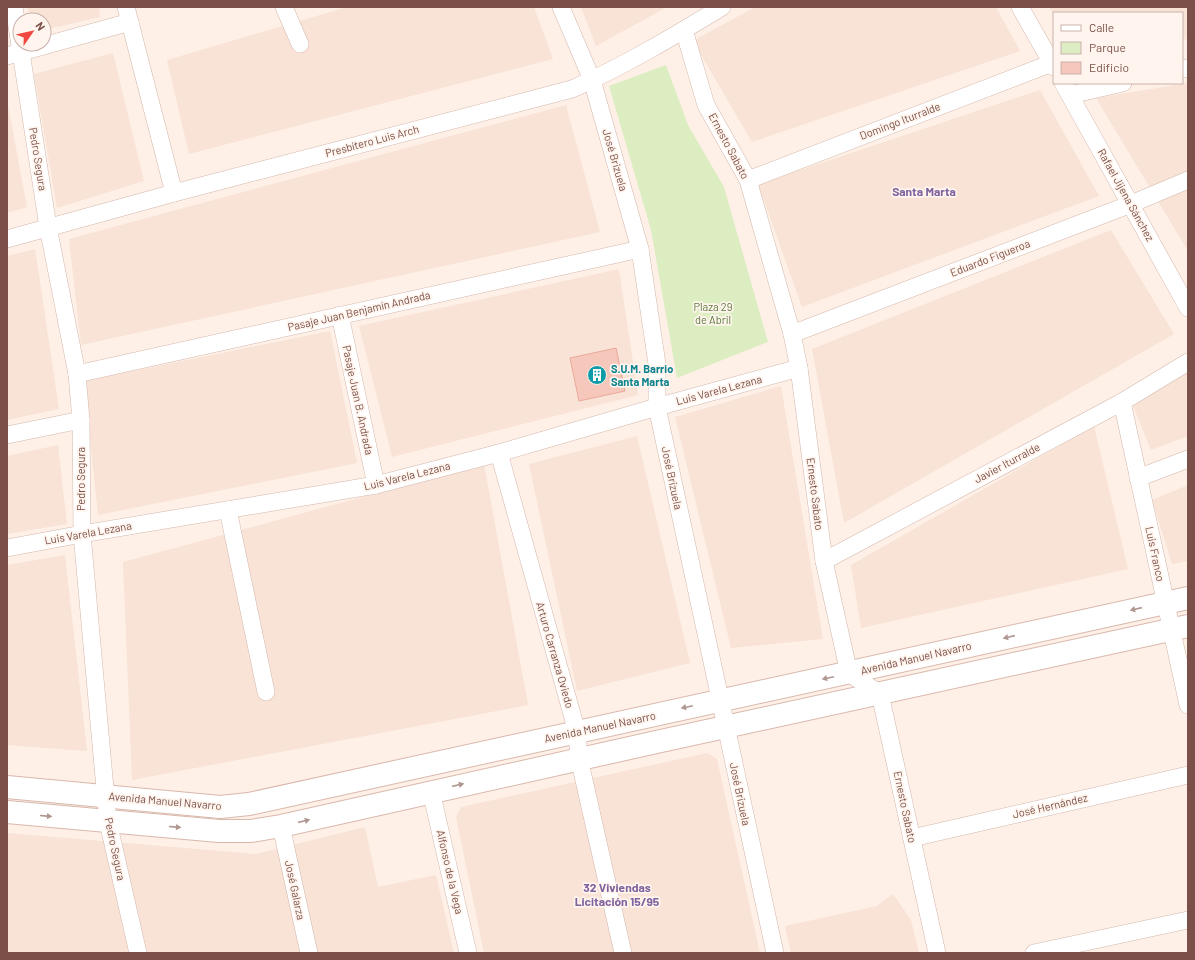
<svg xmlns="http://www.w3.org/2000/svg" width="1195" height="960" font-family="Barlow,sans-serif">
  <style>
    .residential { fill: #f8e3d6 }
    .green { fill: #dcedc2 }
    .building { fill: #f6c7bb; stroke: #eaa99a }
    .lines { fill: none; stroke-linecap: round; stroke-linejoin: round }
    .street-casing { stroke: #d4b7ad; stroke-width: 18 }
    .secondary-casing { stroke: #d9b8ac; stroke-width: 24 }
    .street { stroke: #fff; stroke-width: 17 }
    .secondary { stroke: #fff; stroke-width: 22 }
    .oneway { fill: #af9691 }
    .labels { text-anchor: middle; stroke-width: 3.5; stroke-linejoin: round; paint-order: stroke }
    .street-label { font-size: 11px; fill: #7a5048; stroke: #fff5ee }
    .park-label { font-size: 11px; fill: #5a7a3c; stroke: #fff5ee }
    .culture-label { font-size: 11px; font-weight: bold; fill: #0d838f; stroke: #fff5ee; text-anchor: start }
    .neighbourhood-label { font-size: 12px; font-weight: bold; fill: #7f639e; stroke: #fff5ee }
  </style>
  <rect width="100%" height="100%" fill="#fef0e6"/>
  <g class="residential">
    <polygon points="28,7 99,7 100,17 44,30 44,20 29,20"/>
    <polygon points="347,7 534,7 553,59 189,154 167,60"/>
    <polygon points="581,7 667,7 596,46"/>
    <polygon points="755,7 996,7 1020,51 752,142 693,41"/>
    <polygon points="1049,7 1188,7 1188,39 1182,40 1182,13 1054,13 1054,15"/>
    <polygon points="113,53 144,181 57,208 34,74"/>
    <polygon points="1188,83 1188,251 1096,98"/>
    <polygon points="1040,90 1099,196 802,307 758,184"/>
    <polygon points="7,100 27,207 7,213"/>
    <polygon points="566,105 600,232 81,345 69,239"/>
    <polygon points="1111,230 1174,334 844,523 812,349"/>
    <polygon points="35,249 59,409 7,420 7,256"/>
    <polygon points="619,269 638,395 392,457 359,326"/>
    <polygon points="330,331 357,463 98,515 84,381"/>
    <polygon points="1188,370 1188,436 1151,450 1131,401"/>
    <polygon points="781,386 823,639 731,648 675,417"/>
    <polygon points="1094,426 1128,569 861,628 851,565"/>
    <polygon points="637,436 690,663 577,691 529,464"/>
    <polygon points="58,445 67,524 7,534 7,456"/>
    <polygon points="484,464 528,705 132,780 123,562"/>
    <polygon points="1188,485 1188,561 1172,564 1152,500"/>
    <polygon points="65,555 87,751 7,745 7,565"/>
    <polygon points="707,753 717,759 760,953 484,953 456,817 461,807"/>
    <polygon points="365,827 378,887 436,875 454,953 7,953 7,833 256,854"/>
    <polygon points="893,894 911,920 919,953 791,953 785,926 877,906"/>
  </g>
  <polygon class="green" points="666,65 688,125 724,187 768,342 677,378 651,230 609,86"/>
  <polygon class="building" points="616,348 625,391 579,401 570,358"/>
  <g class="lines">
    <g class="street-casing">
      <g id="street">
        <polyline points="14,7 48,227 77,374 81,420 82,534 108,822 138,953"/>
        <polyline points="126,7 174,193"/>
        <polyline points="284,7 300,44"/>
        <polyline points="561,7 592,80 640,249 657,364 657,407 775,953"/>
        <polyline points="1020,7 1054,67"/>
        <polyline points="684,30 706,105 748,180 792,334 799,368 824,561 849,673 880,694 937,953"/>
        <polyline points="7,56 130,22"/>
        <polyline points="1182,69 1188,68"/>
        <polyline points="1063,83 1188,308"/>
        <polyline points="1070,95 1123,83"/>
        <polyline points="748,180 1052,63"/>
        <path d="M 7,239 L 174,193 L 572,89 C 624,66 674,36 722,7"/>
        <polyline points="340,315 376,485"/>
        <polyline points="792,334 1131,204 1188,180"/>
        <polyline points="77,374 640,249"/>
        <polyline points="1122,402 1188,705"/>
        <polyline points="7,435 81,420"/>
        <polyline points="499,453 577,732 579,758 623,953"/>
        <polyline points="1138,478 1188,459"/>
        <polyline points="228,510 266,692"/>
        <polyline points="7,548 82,534 376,485 499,453 657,407 799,368"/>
        <polyline points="824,561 1122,402 1188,362"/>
        <polyline points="431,791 468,953"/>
        <polyline points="281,826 309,953"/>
        <polyline points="912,838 1188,775"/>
        <polyline points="1034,953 1188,920"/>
      </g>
    </g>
    <g class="secondary-casing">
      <g id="secondary">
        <polyline points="7,787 220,807 249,804 1188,598"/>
        <path d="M 7,812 L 219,831 L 251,831 L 281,826 C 583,757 885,692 1188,626"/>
      </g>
    </g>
    <use href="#street" class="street"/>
    <use href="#secondary" class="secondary"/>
  </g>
  <defs><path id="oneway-solid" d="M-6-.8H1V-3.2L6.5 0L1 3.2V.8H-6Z"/></defs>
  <g class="oneway">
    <use href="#oneway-solid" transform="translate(1136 609) rotate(167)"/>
    <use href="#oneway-solid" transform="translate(1009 637) rotate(167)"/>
    <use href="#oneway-solid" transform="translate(828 678) rotate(168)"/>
    <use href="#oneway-solid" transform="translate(687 707) rotate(168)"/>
    <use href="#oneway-solid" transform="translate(458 785) rotate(-13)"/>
    <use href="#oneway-solid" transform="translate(46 816) rotate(5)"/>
    <use href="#oneway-solid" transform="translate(304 821) rotate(-13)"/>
    <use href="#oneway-solid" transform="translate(175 827) rotate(5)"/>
  </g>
  <defs>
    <g id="building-disc" transform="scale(1)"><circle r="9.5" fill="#0f9aa8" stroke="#fff5ee"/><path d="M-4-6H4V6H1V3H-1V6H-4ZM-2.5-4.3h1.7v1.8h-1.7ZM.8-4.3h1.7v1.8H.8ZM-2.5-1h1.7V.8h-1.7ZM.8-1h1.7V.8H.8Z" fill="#fff"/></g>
  </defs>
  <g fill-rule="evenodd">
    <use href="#building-disc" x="597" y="375"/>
  </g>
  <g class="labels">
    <g class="street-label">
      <text transform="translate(900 121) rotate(-21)" y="4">Domingo Iturralde</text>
      <text transform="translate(372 141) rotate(-15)" y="4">Presbítero Luis Arch</text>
      <text transform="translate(729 146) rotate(62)" y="4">Ernesto Sabato</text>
      <text transform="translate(38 159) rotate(81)" y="4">Pedro Segura</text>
      <text transform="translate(615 160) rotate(74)" y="4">José Brizuela</text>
      <text transform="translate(1126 195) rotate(61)" y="4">Rafael Jijena Sánchez</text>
      <text transform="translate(990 258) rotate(-21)" y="4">Eduardo Figueroa</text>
      <text transform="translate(359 311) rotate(-13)" y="4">Pasaje Juan Benjamín Andrada</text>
      <text transform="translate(719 390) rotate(-15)" y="4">Luis Varela Lezana</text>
      <text transform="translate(358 400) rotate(78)" y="4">Pasaje Juan B. Andrada</text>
      <text transform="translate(1007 463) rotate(-28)" y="4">Javier Iturralde</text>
      <text transform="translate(407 476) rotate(-14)" y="4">Luis Varela Lezana</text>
      <text transform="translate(672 478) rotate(78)" y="4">José Brizuela</text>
      <text transform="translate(81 479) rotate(-90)" y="4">Pedro Segura</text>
      <text transform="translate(815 494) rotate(83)" y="4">Ernesto Sabato</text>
      <text transform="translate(88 533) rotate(-10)" y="4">Luis Varela Lezana</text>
      <text transform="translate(1155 554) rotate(78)" y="4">Luis Franco</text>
      <text transform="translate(555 655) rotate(74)" y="4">Arturo Carranza Oviedo</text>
      <text transform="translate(916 658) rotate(-13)" y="4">Avenida Manuel Navarro</text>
      <text transform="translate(600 727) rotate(-12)" y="4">Avenida Manuel Navarro</text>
      <text transform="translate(740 794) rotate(78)" y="4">José Brizuela</text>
      <text transform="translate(165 801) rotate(5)" y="4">Avenida Manuel Navarro</text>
      <text transform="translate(1050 806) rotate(-13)" y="4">José Hernández</text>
      <text transform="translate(905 807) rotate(78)" y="4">Ernesto Sabato</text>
      <text transform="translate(115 849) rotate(78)" y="4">Pedro Segura</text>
      <text transform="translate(450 872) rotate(77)" y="4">Alfonso de la Vega</text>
      <text transform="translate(295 890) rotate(78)" y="4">José Galarza</text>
    </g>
    <g class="park-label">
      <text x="713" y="311">Plaza 29<tspan x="713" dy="13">de Abril</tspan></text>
    </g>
    <g class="culture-label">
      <text x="611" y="373">S.U.M. Barrio<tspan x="611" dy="13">Santa Marta</tspan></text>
    </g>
    <g class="neighbourhood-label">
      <text x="924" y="196">Santa Marta</text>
      <text x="617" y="892">32 Viviendas<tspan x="617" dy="14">Licitación 15/95</tspan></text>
    </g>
  </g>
  <rect width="1195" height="960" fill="none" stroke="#7a5048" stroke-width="16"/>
  <rect x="1053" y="12" width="130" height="72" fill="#fff5ee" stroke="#cab3ac"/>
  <rect x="1061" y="25" width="20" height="6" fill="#ffffff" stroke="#cab3ac"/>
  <text x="1089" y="32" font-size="12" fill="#7a5048">Calle</text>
  <rect x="1061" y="42" width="20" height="12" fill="#dcedc2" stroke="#cab3ac"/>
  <text x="1089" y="52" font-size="12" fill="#7a5048">Parque</text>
  <rect x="1061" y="62" width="20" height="12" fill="#f6c7bb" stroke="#cab3ac"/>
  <text x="1089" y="72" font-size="12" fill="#7a5048">Edificio</text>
  <g transform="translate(32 32) rotate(56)"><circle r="19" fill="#fff5ee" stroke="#cab3ac"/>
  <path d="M0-3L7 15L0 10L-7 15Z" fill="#f24741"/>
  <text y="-6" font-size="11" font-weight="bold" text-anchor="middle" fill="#7a5048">N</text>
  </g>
</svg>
